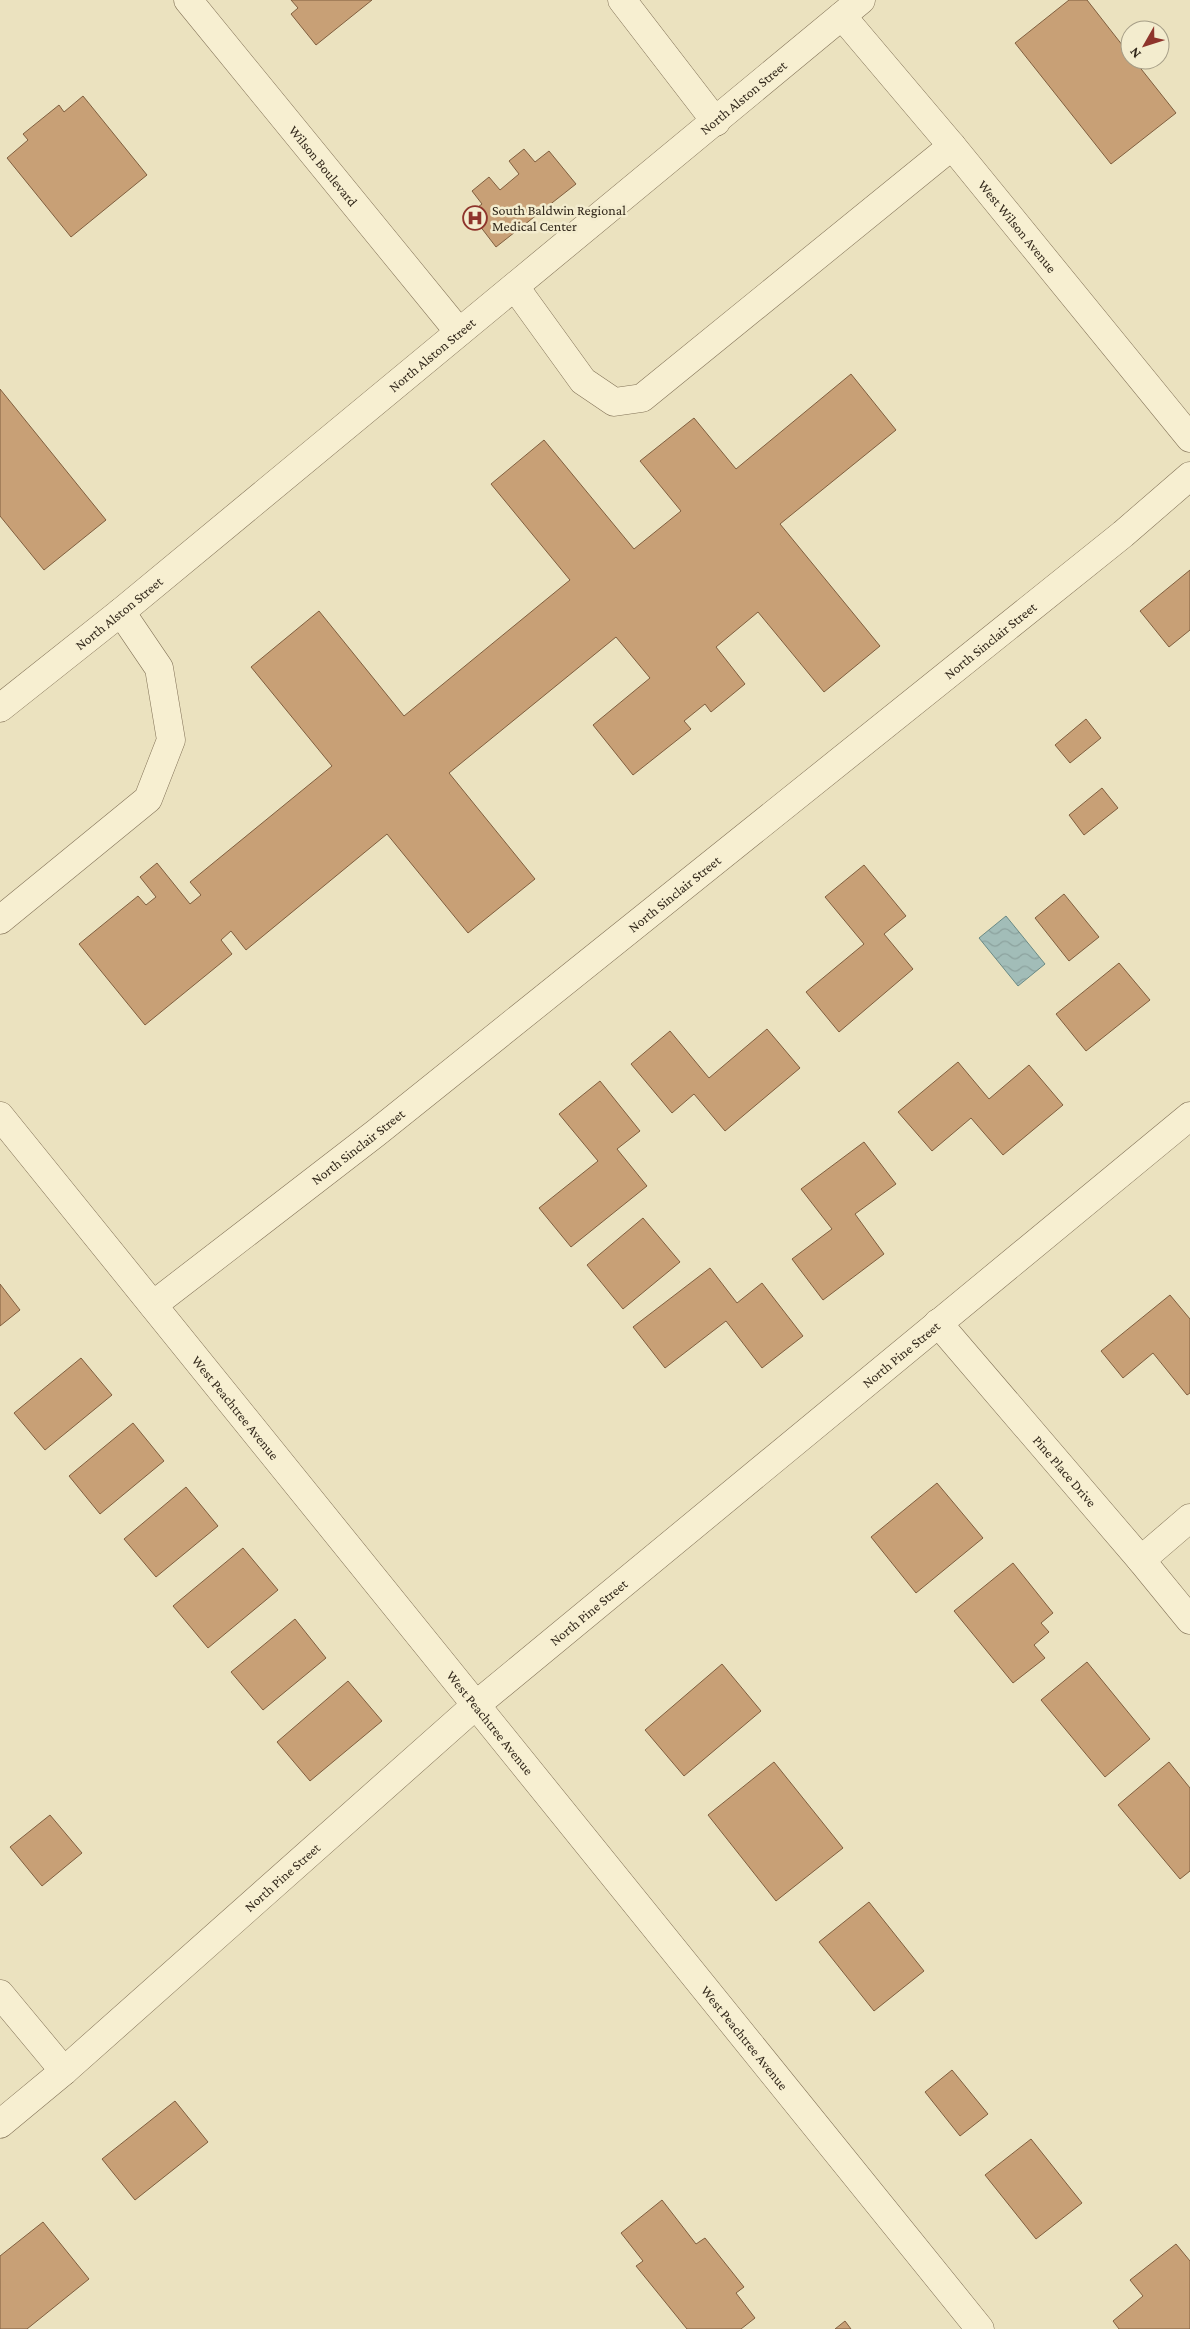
<svg xmlns="http://www.w3.org/2000/svg" width="1190" height="2329" font-family="'Crimson Pro',serif">
  <style>
    .water { fill: url(#water-waves); stroke: #6a8a85 }
    .building { fill: #c8a076; stroke: #805f3f }
    .lines { fill: none; stroke-linecap: round; stroke-linejoin: round }
    .minor-casing { stroke: #837358; stroke-width: 29 }
    .minor { stroke: #f7efd1; stroke-width: 28 }
    .labels { text-anchor: middle; stroke-width: 5; stroke-linejoin: round; paint-order: stroke }
    .street-label { font-size: 14px; fill: #33291c; stroke: #f3ecce }
    .poi-label { font-size: 14px; fill: #33291c; stroke: #f3ecce; text-anchor: start }
  </style>
  <defs>
    <pattern id="water-waves" width="16" height="10" patternUnits="userSpaceOnUse" patternTransform="scale(1.25)"><rect width="16" height="10" fill="#a2bdb8"/><path d="M0 5q4-4 8 0t8 0" fill="none" stroke="#8ca29e"/></pattern>
  </defs>
  <rect width="100%" height="100%" fill="#ebe2bf"/>
  <polygon class="water" points="1006,916 1045,964 1018,986 979,938"/>
  <g class="building">
    <polygon points="291,0 372,0 316,45 291,14 298,8"/>
    <polygon points="1069,0 1087,0 1130,55 1130,60 1134,60 1176,113 1111,164 1015,43"/>
    <polygon points="83,96 147,175 71,237 7,158 28,140 23,134 59,105 64,112"/>
    <polygon points="524,149 535,162 549,151 576,184 496,247 470,213 482,204 472,191 489,177 500,190 519,174 509,161"/>
    <polygon points="851,374 896,430 780,524 880,646 824,692 758,612 716,647 745,684 711,712 705,704 684,721 691,729 633,775 593,725 650,678 616,637 449,773 535,879 468,933 387,834 246,950 231,931 221,940 232,954 145,1025 79,944 138,896 146,905 156,897 140,877 157,863 190,904 201,895 190,882 332,766 251,667 319,611 404,716 570,580 491,484 544,440 634,549 681,511 640,461 694,418 736,469"/>
    <polygon points="0,389 106,520 44,570 0,516"/>
    <polygon points="1190,570 1190,630 1169,647 1140,611"/>
    <polygon points="1086,719 1101,738 1070,763 1055,745"/>
    <polygon points="1102,788 1118,808 1084,835 1069,815"/>
    <polygon points="864,865 906,916 884,934 913,969 839,1032 806,992 864,944 825,897"/>
    <polygon points="1064,894 1099,937 1069,961 1035,918"/>
    <polygon points="1119,963 1150,1000 1086,1051 1056,1014"/>
    <polygon points="767,1029 800,1068 725,1131 694,1094 672,1113 631,1064 670,1031 709,1078"/>
    <polygon points="958,1062 989,1099 1029,1065 1063,1105 1003,1155 971,1118 932,1151 898,1112"/>
    <polygon points="600,1081 640,1131 617,1149 647,1186 571,1247 539,1208 598,1161 559,1114"/>
    <polygon points="864,1142 896,1184 855,1214 884,1254 823,1300 792,1259 832,1229 801,1189"/>
    <polygon points="643,1218 680,1262 623,1309 587,1265"/>
    <polygon points="710,1268 737,1303 762,1283 803,1336 762,1368 726,1321 665,1368 633,1327"/>
    <polygon points="0,1284 20,1310 0,1326"/>
    <polygon points="1170,1295 1190,1319 1190,1393 1187,1395 1153,1353 1123,1378 1101,1351"/>
    <polygon points="81,1358 112,1395 45,1450 14,1413"/>
    <polygon points="133,1423 164,1461 100,1514 69,1476"/>
    <polygon points="937,1483 983,1538 916,1593 871,1537"/>
    <polygon points="186,1487 218,1526 156,1577 124,1539"/>
    <polygon points="243,1548 278,1590 208,1648 173,1606"/>
    <polygon points="1013,1563 1053,1613 1041,1623 1049,1632 1034,1645 1045,1658 1013,1683 954,1611"/>
    <polygon points="295,1619 326,1658 263,1710 231,1672"/>
    <polygon points="1087,1662 1150,1739 1105,1777 1041,1700"/>
    <polygon points="722,1664 761,1711 684,1776 645,1730"/>
    <polygon points="348,1681 382,1721 310,1781 277,1742"/>
    <polygon points="774,1762 843,1848 776,1901 708,1815"/>
    <polygon points="1169,1762 1190,1788 1190,1871 1180,1879 1118,1805"/>
    <polygon points="50,1815 82,1853 42,1886 10,1847"/>
    <polygon points="869,1902 924,1971 874,2011 819,1942"/>
    <polygon points="952,2070 988,2114 960,2136 925,2092"/>
    <polygon points="175,2101 208,2142 135,2200 102,2159"/>
    <polygon points="1031,2139 1082,2203 1036,2239 985,2175"/>
    <polygon points="662,2200 696,2244 705,2238 744,2287 736,2293 755,2318 741,2329 687,2329 636,2266 643,2261 621,2233"/>
    <polygon points="43,2222 89,2279 27,2329 0,2329 0,2256"/>
    <polygon points="1176,2244 1190,2261 1190,2329 1119,2329 1113,2321 1143,2296 1130,2280"/>
    <polygon points="845,2321 851,2329 835,2329"/>
  </g>
  <g class="lines">
    <g class="minor-casing">
      <g id="minor">
        <path id="s1" d="M 188,0 L 459,332"/>
        <polyline points="622,0 716,122"/>
        <path id="s2" d="M 842,16 L 952,146 L 1190,438"/>
        <polyline points="515,287 583,381 614,402 642,398 952,146"/>
        <path id="s3" d="M 0,708 L 121,612 L 861,0"/>
        <polyline points="0,920 148,799 171,740 159,668 121,612"/>
        <path id="s4" d="M 0,1116 L 980,2329"/>
        <path id="s5" d="M 153,1305 L 376,1133 L 1123,534 L 1190,476"/>
        <path id="s6" d="M 938,1323 L 1141,1560 L 1190,1620"/>
        <polyline points="1141,1560 1190,1518"/>
        <polyline points="0,1994 64,2071"/>
        <path id="s7" d="M 0,2124 L 64,2071 L 476,1705 L 1190,1116"/>
      </g>
    </g>
    <use href="#minor" class="minor"/>
  </g>
  <defs>
    <g id="hospital-ring" transform="scale(1.25)"><circle r="9.5" fill="#f3ecce" stroke="#8e342b" stroke-width="1.5"/><path d="M-5-5h3v3.5h4V-5h3V5h-3V1.5h-4V5h-3Z" fill="#8e342b"/></g>
  </defs>
  <g fill-rule="evenodd">
    <use href="#hospital-ring" x="475" y="218"/>
  </g>
  <g class="labels">
    <g class="street-label">
      <text dy="5" stroke="none"><textPath href="#s3" startOffset="962">North Alston Street</textPath></text>
      <text dy="5" stroke="none"><textPath href="#s1" startOffset="214">Wilson Boulevard</textPath></text>
      <text dy="5" stroke="none"><textPath href="#s2" startOffset="274">West Wilson Avenue</textPath></text>
      <text dy="5" stroke="none"><textPath href="#s3" startOffset="558">North Alston Street</textPath></text>
      <text dy="5" stroke="none"><textPath href="#s3" startOffset="152">North Alston Street</textPath></text>
      <text dy="5" stroke="none"><textPath href="#s5" startOffset="1069">North Sinclair Street</textPath></text>
      <text dy="5" stroke="none"><textPath href="#s5" startOffset="664">North Sinclair Street</textPath></text>
      <text dy="5" stroke="none"><textPath href="#s5" startOffset="259">North Sinclair Street</textPath></text>
      <text dy="5" stroke="none"><textPath href="#s7" startOffset="1185">North Pine Street</textPath></text>
      <text dy="5" stroke="none"><textPath href="#s4" startOffset="375">West Peachtree Avenue</textPath></text>
      <text dy="5" stroke="none"><textPath href="#s6" startOffset="195">Pine Place Drive</textPath></text>
      <text dy="5" stroke="none"><textPath href="#s7" startOffset="780">North Pine Street</textPath></text>
      <text dy="5" stroke="none"><textPath href="#s4" startOffset="780">West Peachtree Avenue</textPath></text>
      <text dy="5" stroke="none"><textPath href="#s7" startOffset="375">North Pine Street</textPath></text>
      <text dy="5" stroke="none"><textPath href="#s4" startOffset="1185">West Peachtree Avenue</textPath></text>
    </g>
    <g class="poi-label">
      <text x="492" y="215">South Baldwin Regional<tspan x="492" dy="16">Medical Center</tspan></text>
    </g>
  </g>
  <g transform="translate(1145 45) rotate(231)"><circle r="24" fill="#f3ecce" stroke="#a69e87"/>
  <path d="M0-4L9 19L0 12L-9 19Z" fill="#8e342b"/>
  <text y="-8" font-size="14" font-weight="bold" text-anchor="middle" fill="#33291c">N</text>
  </g>
</svg>
